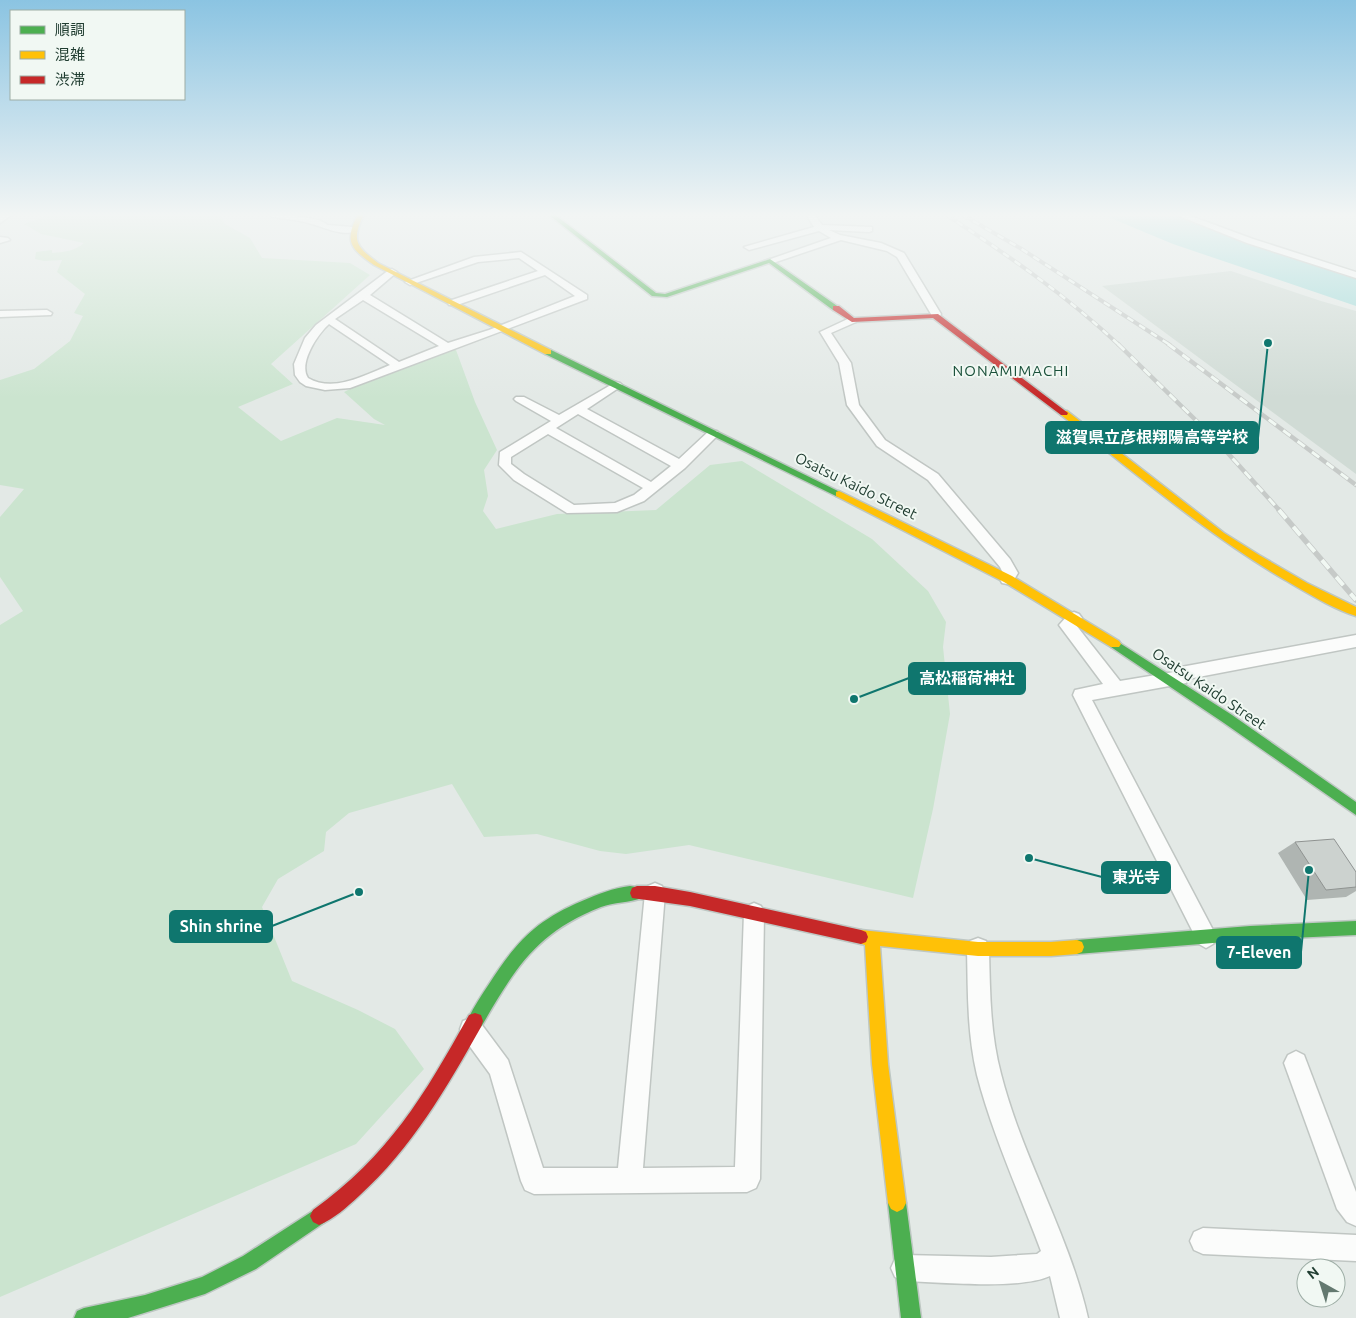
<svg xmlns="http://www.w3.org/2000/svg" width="1356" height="1318" font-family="Ubuntu,'Noto Sans JP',sans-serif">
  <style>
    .built { fill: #d0dbd5 }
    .green { fill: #cbe4cf }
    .water { fill: #a1dbd9 }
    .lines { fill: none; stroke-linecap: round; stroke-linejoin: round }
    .street-casing { stroke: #c0c6c3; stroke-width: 3 }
    .fast-casing { stroke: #bec7c3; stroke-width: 3 }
    .slow-casing { stroke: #bec7c3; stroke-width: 3 }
    .jam-casing { stroke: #bec7c3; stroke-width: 3 }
    .street { fill: #fbfcfb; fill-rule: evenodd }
    .fast { fill: #4caf50; fill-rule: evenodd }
    .slow { fill: #ffc107; fill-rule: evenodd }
    .jam { fill: #c62828; fill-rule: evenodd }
    .rail-far2-casing { stroke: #c6cac8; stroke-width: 4 }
    .rail-far1-casing { stroke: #c6cac8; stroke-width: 4.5 }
    .rail-casing { stroke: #c6cac8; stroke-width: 5.5 }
    .rail-far2 { stroke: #f1f8f3; stroke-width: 2.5; stroke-dasharray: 7; stroke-linecap: butt }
    .rail-far1 { stroke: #f1f8f3; stroke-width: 3; stroke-dasharray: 9; stroke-linecap: butt }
    .rail { stroke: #f1f8f3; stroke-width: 4; stroke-dasharray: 11; stroke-linecap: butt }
    .wall { fill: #afb5b2 }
    .building { fill: #ccd2cf; stroke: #8f9391 }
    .labels { text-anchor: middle; stroke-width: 4; stroke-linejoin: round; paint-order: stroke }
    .far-quarter-label { font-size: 15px; letter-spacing: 1px; fill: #1b513b; stroke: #f1f8f3 }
    .street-label { font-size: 15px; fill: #203d31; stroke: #f1f8f3 }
    .leader { fill: none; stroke: #0f766e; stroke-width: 2 }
    .callout-dot { fill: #0f766e; stroke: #f1f8f3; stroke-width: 2 }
    .callout { fill: #0f766e; stroke: #0f766e; stroke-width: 2 }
    .callout-label { font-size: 16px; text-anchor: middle; font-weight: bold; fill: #fff }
  </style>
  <rect width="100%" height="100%" fill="#e3e9e6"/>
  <polygon class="built" points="1231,271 1321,301 1356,311 1356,474 1102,286"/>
  <path class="green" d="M 52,214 L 220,214 L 225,224 L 250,238 L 262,258 L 350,263 L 370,275 L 271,364 L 293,384 L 238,407 L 281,441 L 337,418 L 385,425 L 374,419 L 344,392 L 397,366 L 449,349 L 456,350 L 475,402 L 497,450 L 484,470 L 488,496 L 483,511 L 496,529 L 557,514 L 656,510 L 710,465 L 742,461 L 872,539 L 928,591 L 946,622 L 943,647 L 950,714 L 933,809 L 913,898 L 689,845 L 626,854 L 600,851 L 537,834 L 484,837 L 452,784 L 349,813 L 326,832 L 324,851 L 278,879 L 262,907 L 292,981 L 358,1010 L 395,1029 L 424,1069 L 356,1144 L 0,1297 L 0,625 L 23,611 L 0,577 L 0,517 L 24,489 L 0,485 L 0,380 L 34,369 L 70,341 L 83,316 L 74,313 L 85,294 L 57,272 L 62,260 L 44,261 L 35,259 L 36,252 L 52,250 L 52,253 C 64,252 75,251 84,243 L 41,234 L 24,224 Z"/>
  <polygon class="water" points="1101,214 1172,214 1233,238 1356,277 1356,306 1173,244"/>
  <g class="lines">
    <g class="street-casing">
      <g id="street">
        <polygon points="4,214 13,214 0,223 0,216"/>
        <path d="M 269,214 L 284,214 L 319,220 L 328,225 L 352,227 L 356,230 C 346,238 323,227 312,224 C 299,220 286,219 273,217 Z"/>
        <polygon points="806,214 814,214 822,225 872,227 872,231 869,232 829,230 840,235 881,243 904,253 941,314 939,318 931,318 931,314 897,257 887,251 841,240 773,263 767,263 765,261 831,238 819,231 749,250 744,247 814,227"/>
        <polygon points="1174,214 1185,214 1253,239 1356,272 1356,278 1247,243"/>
        <polygon points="0,237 8,238 10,240 0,243"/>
        <path d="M 521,252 L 587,295 L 587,299 L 350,388 L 325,390 L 306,386 L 300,382 L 295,375 L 294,364 L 305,338 L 316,325 L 389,270 L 392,269 L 397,272 L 370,295 L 448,343 L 489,330 L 575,296 L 545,275 L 457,305 L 449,305 L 448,303 L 449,301 L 538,271 L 519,258 L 478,262 L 413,284 L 410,285 L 405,282 L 474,257 ZM 363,300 L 439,346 L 399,362 L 335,319 ZM 329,324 L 390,365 C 365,375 334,393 308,378 C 298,363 318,334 329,324 Z"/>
        <polygon points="47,310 52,313 51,315 0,317 0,311"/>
        <polygon points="852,317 857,320 856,322 831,333 851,363 859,405 885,440 938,474 1010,559 1018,573 1012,583 1007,584 1002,583 1000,579 1003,573 1000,567 928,480 877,446 847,405 839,363 820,332"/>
        <path d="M 616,382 L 620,383 L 622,385 L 620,387 L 587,409 L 679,459 L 709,431 L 717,431 L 719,434 L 685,468 L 644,501 L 617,512 L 567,513 L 514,480 L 499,465 L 500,452 L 551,421 L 516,401 L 514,399 L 516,397 L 524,397 L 559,415 ZM 578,414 L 671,466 L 651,482 L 556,428 ZM 548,434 L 643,488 L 634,495 L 615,503 L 574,505 L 524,474 L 511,464 L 511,457 Z"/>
        <polygon points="1074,612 1079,614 1082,618 1076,625 1120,681 1174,672 1181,667 1356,635 1356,647 1188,679 1186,683 1092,700 1213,930 1217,937 1213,944 1206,948 1199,944 1073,695 1075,690 1103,684 1059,625 1069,614"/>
        <polygon points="655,883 662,886 665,893 643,1168 735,1167 744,913 747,906 754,903 761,906 764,913 760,1179 756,1188 747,1192 534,1194 525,1190 521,1181 490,1074 463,1037 460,1029 463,1021 471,1018 479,1021 508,1060 543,1168 618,1168 645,893 648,886"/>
        <path d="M 978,938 L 986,941 L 989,949 C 990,991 990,1033 1001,1074 C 1022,1157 1069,1234 1088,1318 L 1060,1318 L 1050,1276 C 1020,1290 939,1282 904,1281 L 895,1277 L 891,1268 L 895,1259 L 904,1255 L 991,1257 L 1037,1254 L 1041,1251 C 1020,1195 992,1133 977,1075 C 967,1033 968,991 967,949 L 970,941 Z"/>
        <polygon points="1296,1051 1304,1055 1356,1192 1356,1226 1347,1222 1337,1209 1284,1063 1288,1055"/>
        <polygon points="1203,1228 1356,1235 1356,1261 1203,1254 1194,1250 1190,1241 1194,1232"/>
      </g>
    </g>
    <g class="fast-casing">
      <g id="fast">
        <polygon points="548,214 554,214 656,293 665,294 770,259 840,308 833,310 769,263 667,297 652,296"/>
        <polygon points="545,350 551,350 844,494 839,497 836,496 545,354"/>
        <polygon points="1115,640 1232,715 1356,802 1356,815 1224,723 1111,647 1109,644 1111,641"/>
        <path d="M 630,886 L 642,888 L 644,893 L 642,898 C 629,903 614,902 601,907 C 535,933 515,969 481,1027 L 475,1029 L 469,1027 L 467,1021 C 473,1008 481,996 489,984 C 516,942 535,921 582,901 C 598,894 613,888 630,886 Z"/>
        <polygon points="1356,921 1356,935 1250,940 1077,954 1072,952 1070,947 1072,942 1077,940 1250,926"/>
        <polygon points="897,1194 903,1197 906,1203 921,1318 901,1318 888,1203 891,1197"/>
        <polygon points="319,1207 325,1210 328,1216 325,1222 256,1269 205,1294 128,1318 74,1318 77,1311 84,1308 145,1295 202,1277 243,1256"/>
      </g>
    </g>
    <g class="slow-casing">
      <g id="slow">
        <path d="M 358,214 L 364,214 C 351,241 356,246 378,263 L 551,350 L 551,354 L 545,354 L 374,265 C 350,248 344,242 358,214 Z"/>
        <path d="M 1061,411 L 1067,411 L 1224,533 L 1259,555 L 1307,583 L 1356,607 L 1356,616 C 1333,609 1306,592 1285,580 C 1205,533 1134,472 1061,415 Z"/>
        <polygon points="839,491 1012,576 1119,641 1121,644 1119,647 1111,647 1004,582 836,496 836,492"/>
        <polygon points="861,930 978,942 1051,942 1077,940 1082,942 1084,947 1082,952 1077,954 1051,956 978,956 880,946 888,1064 906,1203 903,1209 897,1212 891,1209 888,1203 872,1064 865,945 856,942 854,937 856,932"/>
      </g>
    </g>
    <g class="jam-casing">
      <g id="jam">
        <polygon points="833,306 839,306 854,318 938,314 1068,413 1067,415 1061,415 933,318 852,322 833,310"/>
        <polygon points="637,886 655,886 690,892 861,930 866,932 868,937 866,942 861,944 690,906 632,898 630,893 632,888"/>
        <path d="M 475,1013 L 481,1015 L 483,1021 L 481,1027 C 446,1089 412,1148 359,1196 C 347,1207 334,1219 319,1225 L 313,1222 L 310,1216 L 313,1210 C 389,1155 424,1096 469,1015 Z"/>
      </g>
    </g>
    <use href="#street" class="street"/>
    <use href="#fast" class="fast"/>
    <use href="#slow" class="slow"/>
    <use href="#jam" class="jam"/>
    <g class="rail-far2-casing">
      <g id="rail-far2">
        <path d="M 945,214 C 1006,254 1066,295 1119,345"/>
        <polyline points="961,214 1020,248 1170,345"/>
      </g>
    </g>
    <g class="rail-far1-casing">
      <g id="rail-far1">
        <polyline points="1118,344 1216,440 1280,511"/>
        <polyline points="1168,344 1356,485"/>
      </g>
    </g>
    <g class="rail-casing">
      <polyline id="rail" points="1279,510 1356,600"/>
    </g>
    <use href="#rail-far2" class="rail-far2"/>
    <use href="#rail-far1" class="rail-far1"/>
    <use href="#rail" class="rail"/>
  </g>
  <polygon class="wall" points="1295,842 1356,872 1356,891 1346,897 1307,900 1278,853"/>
  <polygon class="building" points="1334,839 1356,872 1356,887 1326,890 1295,842"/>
  <linearGradient id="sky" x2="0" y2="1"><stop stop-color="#8bc4e2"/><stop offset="0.54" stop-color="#f2f5f4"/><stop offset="1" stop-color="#f2f5f4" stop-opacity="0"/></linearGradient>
  <rect width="1356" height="398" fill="url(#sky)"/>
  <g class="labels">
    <g class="far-quarter-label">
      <text x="1011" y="376">NONAMIMACHI</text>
    </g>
    <g class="street-label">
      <text transform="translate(856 486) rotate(26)" y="5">Osatsu Kaido Street</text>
      <text transform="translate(1209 689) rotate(34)" y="5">Osatsu Kaido Street</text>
    </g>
  </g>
  <path class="leader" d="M1268 343L1258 438M854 699L909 678M1029 858L1102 877M359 892L272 926M1309 870L1301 952"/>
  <g class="callout-dot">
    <circle cx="1268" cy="343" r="5"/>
    <circle cx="854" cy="699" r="5"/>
    <circle cx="1029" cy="858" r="5"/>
    <circle cx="359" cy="892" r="5"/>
    <circle cx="1309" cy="870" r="5"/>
  </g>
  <g class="callout">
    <rect x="1046" y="422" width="212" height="31" rx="5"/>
    <rect x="909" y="663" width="116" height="31" rx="5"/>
    <rect x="1102" y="862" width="68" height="31" rx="5"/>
    <rect x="170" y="911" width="102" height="31" rx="5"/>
    <rect x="1217" y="937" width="84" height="31" rx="5"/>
  </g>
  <g class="callout-label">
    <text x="1152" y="443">滋賀県立彦根翔陽高等学校</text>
    <text x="967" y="684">高松稲荷神社</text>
    <text x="1136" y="883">東光寺</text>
    <text x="221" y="932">Shin shrine</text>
    <text x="1259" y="958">7-Eleven</text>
  </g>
  <rect x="10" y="10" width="175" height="90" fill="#f1f8f3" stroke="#9dada5"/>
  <rect x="20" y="26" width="25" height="8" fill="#4caf50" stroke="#9dada5"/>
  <text x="55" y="35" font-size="15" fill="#203d31">順調</text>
  <rect x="20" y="51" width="25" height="8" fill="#ffc107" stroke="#9dada5"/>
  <text x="55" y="60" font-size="15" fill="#203d31">混雑</text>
  <rect x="20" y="76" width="25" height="8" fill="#c62828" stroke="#9dada5"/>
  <text x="55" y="85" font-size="15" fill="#203d31">渋滞</text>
  <g transform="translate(1321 1283) rotate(321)"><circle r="24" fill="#f1f8f3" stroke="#9dada5"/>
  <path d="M0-4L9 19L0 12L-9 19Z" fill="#647970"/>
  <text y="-8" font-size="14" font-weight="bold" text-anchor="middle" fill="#203d31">N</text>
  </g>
</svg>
